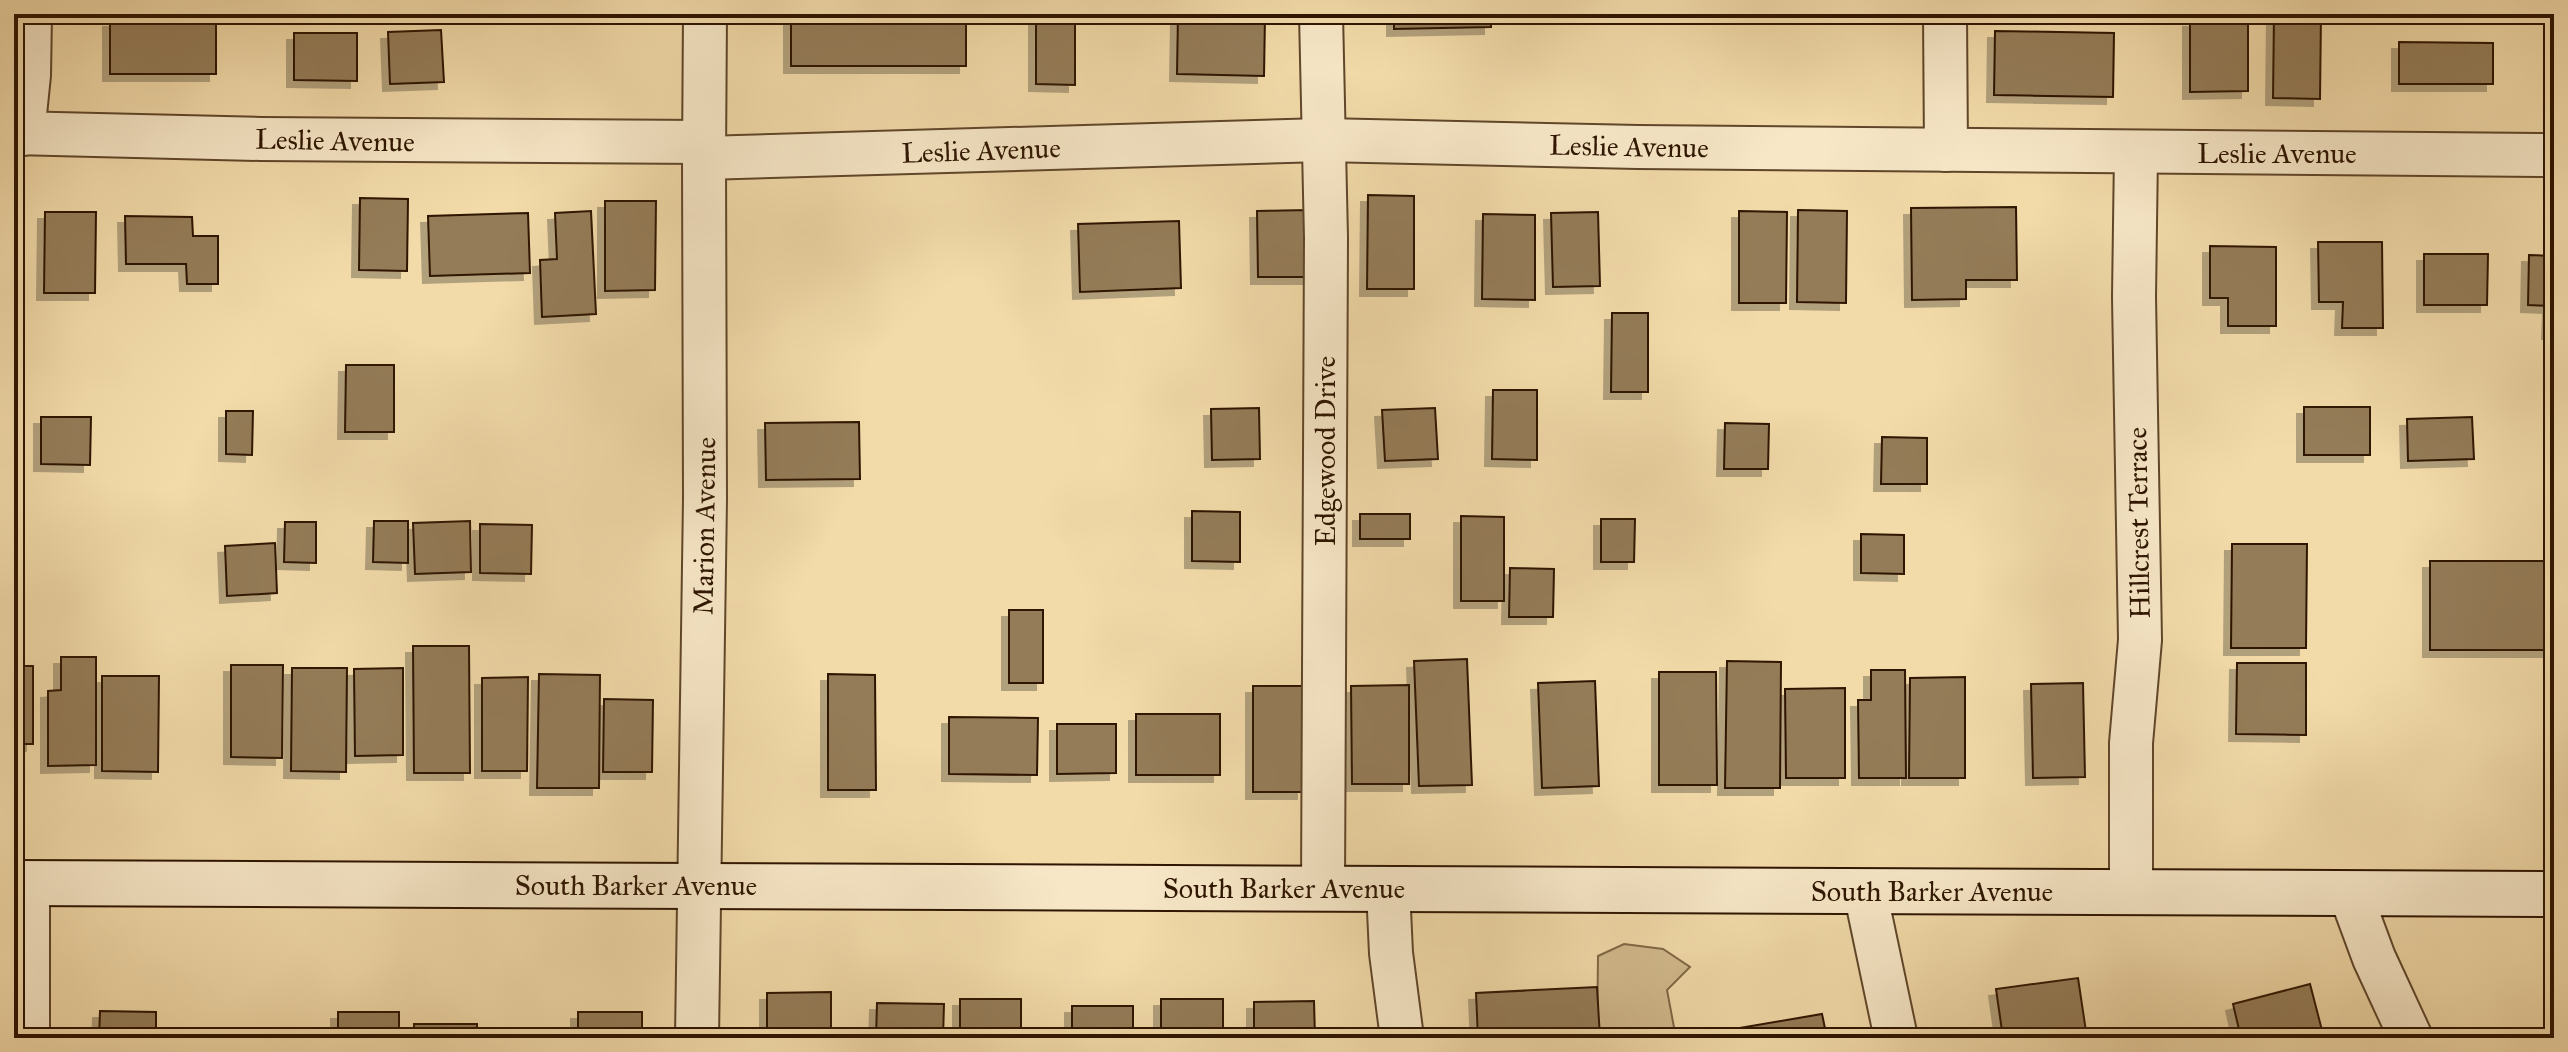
<svg xmlns="http://www.w3.org/2000/svg" width="2568" height="1052" font-family="'IM FELL Great Primer',serif">
  <style>
    .green { fill: #d1b98c; stroke: #806746; stroke-width: 2 }
    .building { fill: #947b58; stroke: #2e1500; stroke-width: 2; filter: url(#shadow) }
    .lines { fill: none; stroke-linecap: round; stroke-linejoin: round }
    .street-casing { stroke: #5f462a; stroke-width: 46 }
    .secondary-casing { stroke: #2e1500; stroke-width: 48 }
    .street { stroke: #f7e7c7; stroke-width: 42 }
    .secondary { stroke: #f7e7c7; stroke-width: 44 }
    .labels { text-anchor: middle; stroke-width: 6; stroke-linejoin: round; paint-order: stroke }
    .street-label { font-size: 28px; fill: #2e1500; stroke: #f7e7c7 }
  </style>
  <defs>
    <filter id="shadow"><feDropShadow dx="-7" dy="7" stdDeviation="0" flood-color="#0004"/></filter>
  </defs>
  <rect width="100%" height="100%" fill="#f2daa9"/>
  <filter id="stains"><feTurbulence type="fractalNoise" baseFrequency=".0025" numOctaves="4"/><feColorMatrix values="0 0 0 0 .2 0 0 0 0 .09 0 0 0 0 .02 0 0 0 .5 -.17"/></filter>
  <radialGradient id="worn" r=".72"><stop offset=".6" stop-color="#630" stop-opacity="0"/><stop offset="1" stop-color="#630" stop-opacity=".3"/></radialGradient>
  <polygon class="green" points="1624,944 1663,949 1690,967 1667,990 1676,1038 1597,1038 1598,956"/>
  <g class="building">
    <rect x="791" y="14" width="175" height="52"/>
    <polygon points="1036,14 1075,14 1075,85 1036,84"/>
    <polygon points="1178,14 1265,16 1264,76 1177,74"/>
    <polygon points="1394,14 1491,14 1491,27 1394,29"/>
    <polygon points="2274,14 2321,14 2320,99 2273,98"/>
    <polygon points="2248,19 2248,91 2190,92 2190,20"/>
    <rect x="110" y="20" width="106" height="54"/>
    <polygon points="441,30 444,82 390,84 388,32"/>
    <polygon points="1995,31 2114,33 2113,97 1994,95"/>
    <polygon points="294,33 357,33 357,81 294,80"/>
    <polygon points="2399,42 2493,43 2493,84 2399,84"/>
    <polygon points="1368,195 1414,196 1414,289 1367,289"/>
    <polygon points="360,198 408,199 407,271 359,270"/>
    <polygon points="605,201 656,201 655,290 605,291"/>
    <polygon points="2016,207 2017,280 1966,280 1966,299 1912,300 1911,208"/>
    <polygon points="1309,210 1309,277 1258,277 1257,211"/>
    <polygon points="1798,210 1847,211 1846,303 1797,302"/>
    <polygon points="591,211 596,314 542,317 540,260 557,259 555,213"/>
    <polygon points="1739,211 1787,212 1786,303 1739,303"/>
    <polygon points="45,212 96,212 95,293 44,293"/>
    <polygon points="1598,212 1600,286 1553,287 1551,213"/>
    <polygon points="528,213 530,273 430,276 428,216"/>
    <polygon points="1483,214 1535,215 1535,300 1482,299"/>
    <polygon points="125,216 192,217 193,236 218,236 218,284 187,284 186,264 126,264"/>
    <polygon points="1179,221 1181,288 1080,292 1078,224"/>
    <polygon points="2318,242 2382,242 2383,328 2342,328 2343,302 2319,302"/>
    <polygon points="2210,246 2276,247 2276,326 2228,326 2228,298 2210,298"/>
    <polygon points="2424,254 2488,254 2487,305 2424,305"/>
    <polygon points="2529,255 2554,256 2554,332 2549,332 2550,306 2528,305"/>
    <polygon points="1612,313 1648,313 1648,392 1611,392"/>
    <polygon points="346,365 394,365 394,432 345,432"/>
    <polygon points="1493,390 1537,390 1537,460 1492,459"/>
    <rect x="2304" y="407" width="66" height="48"/>
    <polygon points="1259,408 1260,459 1212,460 1211,409"/>
    <polygon points="1435,408 1438,459 1385,461 1382,410"/>
    <polygon points="226,411 253,411 252,455 226,454"/>
    <polygon points="41,417 91,417 90,465 41,464"/>
    <polygon points="2472,417 2474,459 2408,461 2407,419"/>
    <polygon points="859,422 860,479 766,480 765,423"/>
    <polygon points="1725,423 1769,424 1768,469 1724,469"/>
    <polygon points="1882,437 1927,438 1927,484 1881,484"/>
    <polygon points="1192,511 1240,512 1240,562 1192,561"/>
    <rect x="1360" y="514" width="50" height="25"/>
    <polygon points="1461,516 1504,517 1504,601 1461,601"/>
    <polygon points="1601,519 1635,519 1634,562 1601,562"/>
    <polygon points="374,521 408,521 408,563 373,562"/>
    <polygon points="470,521 471,572 415,574 413,523"/>
    <polygon points="285,522 316,522 316,563 284,562"/>
    <polygon points="480,524 532,525 531,574 480,573"/>
    <polygon points="1861,534 1904,535 1904,574 1861,573"/>
    <polygon points="275,543 277,593 227,596 225,546"/>
    <polygon points="2232,544 2307,544 2306,648 2231,648"/>
    <rect x="2430" y="561" width="124" height="89"/>
    <polygon points="1510,568 1554,569 1553,617 1509,617"/>
    <rect x="1009" y="610" width="34" height="73"/>
    <polygon points="413,646 469,646 470,773 414,773"/>
    <polygon points="61,657 96,657 96,765 48,766 48,691 61,690"/>
    <polygon points="1467,659 1472,785 1419,786 1414,661"/>
    <polygon points="1727,661 1781,662 1780,788 1725,788"/>
    <polygon points="2237,663 2306,663 2306,735 2236,734"/>
    <polygon points="231,665 283,665 282,758 231,757"/>
    <rect x="14" y="666" width="19" height="78"/>
    <polygon points="292,668 347,668 346,772 291,771"/>
    <polygon points="403,668 403,755 355,756 354,669"/>
    <polygon points="1871,670 1905,670 1906,778 1859,778 1858,700 1871,700"/>
    <polygon points="1659,672 1716,672 1717,785 1659,785"/>
    <polygon points="539,674 600,675 599,788 537,788"/>
    <polygon points="828,674 875,675 876,790 828,790"/>
    <polygon points="102,676 159,676 158,772 102,771"/>
    <polygon points="528,677 527,771 482,771 482,678"/>
    <polygon points="1965,677 1965,778 1909,778 1910,678"/>
    <polygon points="1595,681 1599,786 1542,788 1538,683"/>
    <polygon points="2083,683 2085,777 2033,778 2031,684"/>
    <polygon points="1409,685 1409,784 1352,784 1351,686"/>
    <rect x="1253" y="686" width="51" height="106"/>
    <polygon points="1845,688 1845,778 1786,778 1785,689"/>
    <polygon points="604,699 653,700 652,772 603,772"/>
    <rect x="1136" y="714" width="84" height="61"/>
    <polygon points="949,717 1038,718 1037,775 949,774"/>
    <polygon points="1057,724 1116,724 1116,773 1057,774"/>
    <polygon points="2078,978 2087,1038 2003,1038 1996,989"/>
    <polygon points="2310,984 2324,1038 2241,1038 2233,1004"/>
    <polygon points="1597,987 1600,1038 1478,1038 1476,993"/>
    <polygon points="831,992 831,1038 767,1038 767,993"/>
    <rect x="960" y="999" width="61" height="39"/>
    <rect x="1161" y="999" width="62" height="39"/>
    <polygon points="1314,1001 1315,1038 1254,1038 1254,1002"/>
    <polygon points="877,1003 944,1004 943,1038 876,1038"/>
    <rect x="1072" y="1006" width="61" height="32"/>
    <polygon points="100,1011 156,1012 156,1038 99,1038"/>
    <rect x="338" y="1012" width="61" height="26"/>
    <rect x="578" y="1012" width="64" height="26"/>
    <polygon points="1822,1014 1827,1038 1698,1038 1698,1035"/>
    <rect x="414" y="1024" width="63" height="14"/>
  </g>
  <g class="lines">
    <g class="street-casing">
      <g id="street">
        <polyline points="1321,14 1326,238 1323,889"/>
        <polyline points="1945,14 1946,150"/>
        <polyline points="14,133 261,139 704,142"/>
        <polyline points="23,134 29,75 30,14"/>
        <polyline points="704,158 1323,140 1638,147 2554,155"/>
        <polyline points="28,883 28,1038"/>
        <polyline points="1388,889 1391,953 1402,1038"/>
        <polyline points="1865,891 1896,1038"/>
        <polyline points="2131,892 2131,743 2140,640 2134,297 2136,153"/>
        <polyline points="2350,893 2374,958 2411,1038"/>
        <polyline points="697,1038 705,499 704,158 705,14"/>
      </g>
    </g>
    <g class="secondary-casing">
      <polyline id="secondary" points="14,883 2554,894"/>
    </g>
    <use href="#street" class="street"/>
    <use href="#secondary" class="secondary"/>
  </g>
  <g class="labels">
    <g class="street-label">
      <text transform="translate(335 140) rotate(1)" y="10">Leslie Avenue</text>
      <text transform="translate(1629 146) rotate(1)" y="10">Leslie Avenue</text>
      <text transform="translate(981 150) rotate(-2)" y="10">Leslie Avenue</text>
      <text x="2277" y="163">Leslie Avenue</text>
      <text transform="translate(1325 451) rotate(-90)" y="10">Edgewood Drive</text>
      <text transform="translate(2138 523) rotate(-91)" y="10">Hillcrest Terrace</text>
      <text transform="translate(704 526) rotate(-89)" y="10">Marion Avenue</text>
      <text x="636" y="895">South Barker Avenue</text>
      <text x="1284" y="898">South Barker Avenue</text>
      <text x="1932" y="901">South Barker Avenue</text>
    </g>
  </g>
  <rect width="2568" height="1052" fill="none" stroke="#f2daa9" stroke-width="48"/>
  <rect x="16" y="16" width="2536" height="1020" fill="none" stroke="#2e1500" stroke-width="4"/>
  <rect x="24" y="24" width="2520" height="1004" fill="none" stroke="#2e1500" stroke-width="2"/>
  <rect width="100%" height="100%" filter="url(#stains)"/>
  <rect width="100%" height="100%" fill="url(#worn)"/>
</svg>
